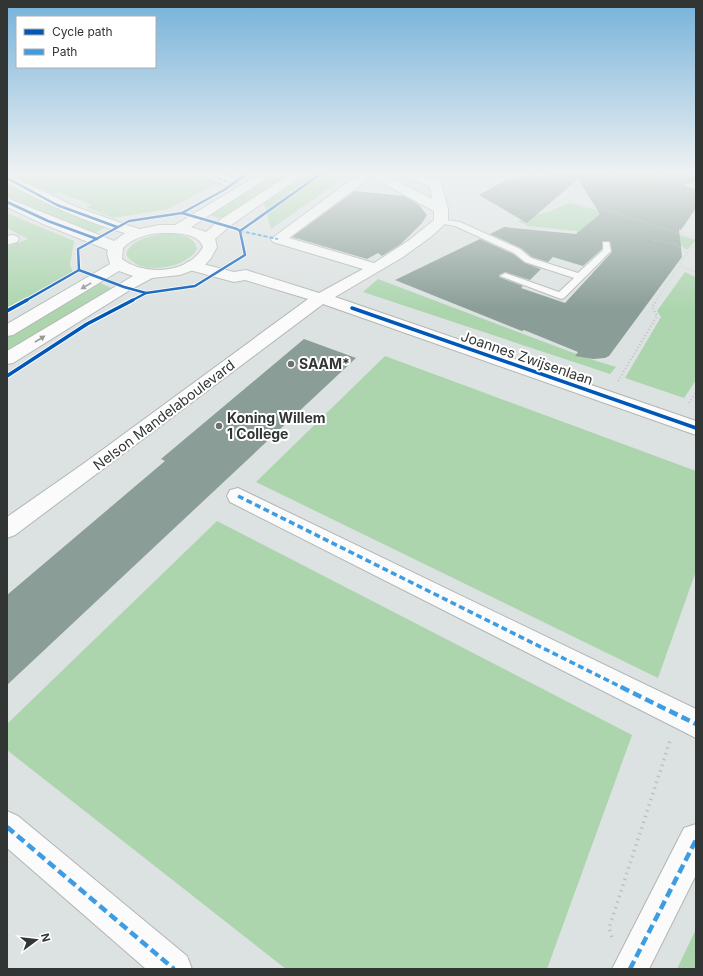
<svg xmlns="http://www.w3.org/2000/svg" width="703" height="976" font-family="Inter,sans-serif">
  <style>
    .green { fill: #acd5ae }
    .building { fill: #8a9d97 }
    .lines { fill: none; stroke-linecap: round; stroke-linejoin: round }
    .lane-casing { stroke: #b1b5b4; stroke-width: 2 }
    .street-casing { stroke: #b1b5b4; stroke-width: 2 }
    .secondary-casing { stroke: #b1b5b4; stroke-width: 2 }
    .path-far2 { stroke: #bfc1c1; stroke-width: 1.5; stroke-dasharray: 0.5 2; stroke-linecap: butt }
    .path-far1 { stroke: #bfc1c1; stroke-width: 2; stroke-dasharray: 1 2.5; stroke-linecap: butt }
    .path { stroke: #bfc1c1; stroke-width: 3.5; stroke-dasharray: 1.5 4.5; stroke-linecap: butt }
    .lane { fill: #fafbfa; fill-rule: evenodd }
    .street { fill: #fafbfa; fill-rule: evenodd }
    .secondary { fill: #fafbfa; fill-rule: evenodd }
    .quiet-far2 { stroke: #3e9de2; stroke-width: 2; stroke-dasharray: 4 2; stroke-linecap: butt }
    .quiet-far1 { stroke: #3e9de2; stroke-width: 3.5; stroke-dasharray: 6 3.5; stroke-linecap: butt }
    .quiet { stroke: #3e9de2; stroke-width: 4.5; stroke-dasharray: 9 4.5; stroke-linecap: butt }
    .cycleway-far1-casing { stroke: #fff; stroke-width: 4 }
    .cycleway-casing { stroke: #fff; stroke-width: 5.5 }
    .cycleway-far1 { stroke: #0057b8; stroke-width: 2.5 }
    .cycleway { stroke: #0057b8; stroke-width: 3.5 }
    .oneway { fill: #969897 }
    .poi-dot { fill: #6d7271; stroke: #fff; stroke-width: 1.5 }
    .labels { text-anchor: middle; stroke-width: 4; stroke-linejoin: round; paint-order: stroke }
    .street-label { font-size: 14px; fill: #313534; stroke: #fff }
    .poi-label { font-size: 14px; font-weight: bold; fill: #313534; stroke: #fff; text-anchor: start }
  </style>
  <rect width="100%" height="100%" fill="#dce2e1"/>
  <g class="green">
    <polygon points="11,173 238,173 168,209 113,218 86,207 92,205 59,192 54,194 14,176"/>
    <polygon points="275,173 296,173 225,220 209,215"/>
    <polygon points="309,173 351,173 271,229 264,203"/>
    <polygon points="7,184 56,208 106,227 93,234 84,230 7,196"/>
    <polygon points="569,203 605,212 696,240 687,250 676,242 577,234 577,231 528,226 517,221 547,212"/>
    <polygon points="7,213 74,241 70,265 73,272 7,309 7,247 28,239 7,228"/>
    <path d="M 161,234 C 174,234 194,233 197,249 C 187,269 137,277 126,254 C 131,240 147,237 161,234 Z"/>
    <polygon points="685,272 695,277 696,380 684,398 625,378 661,317 657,311"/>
    <polygon points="378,279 587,358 616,367 610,374 363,292"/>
    <polygon points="100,283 114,289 7,352 7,337"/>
    <polygon points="385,356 696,471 696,571 658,678 256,482"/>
    <polygon points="217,521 632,735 547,969 286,969 7,750 7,724"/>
    <polygon points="696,929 696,969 677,969"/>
  </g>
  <g class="building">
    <polygon points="545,173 696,173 696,181 684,185 696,190 696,208 681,230 679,229 682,257 609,356 605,358 593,359 575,356 578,352 524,330 522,331 395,280 480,239 513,254 525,263 541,269 530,280 505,272 499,275 499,277 523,286 521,288 565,303 612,252 610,241 602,241 602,249 583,266 553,257 548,262 532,257 521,248 490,234 504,227 576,234 600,214 578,179 527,223 479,195 506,180 531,175 545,177"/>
    <polygon points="355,191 404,196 419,205 427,215 422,223 401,244 382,256 378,253 367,259 292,237"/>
    <polygon points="304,339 356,358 7,685 7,595 165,461 161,459"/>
  </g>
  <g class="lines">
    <g class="lane-casing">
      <polygon id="lane" points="438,219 460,222 520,249 531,258 578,273 603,250 603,242 609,242 611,251 564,298 561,299 500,276 505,273 508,274 559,292 574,278 525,262 514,253 455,226 438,223"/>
    </g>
    <g class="street-casing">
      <g id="street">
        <polygon points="201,173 217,173 235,180 237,183 231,187 203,176"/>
        <path d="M 360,173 L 382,173 L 432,199 L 430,187 L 411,178 L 401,176 L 399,173 L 420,173 L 441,182 L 448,209 L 448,221 L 432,236 L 403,257 L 335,297 L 696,421 L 696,435 L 323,304 L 15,535 L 7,538 L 7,517 L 83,464 L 308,299 L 245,280 L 234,282 L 186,269 L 183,266 L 186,263 L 191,261 L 234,272 L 246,270 L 319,293 L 363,269 L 273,242 L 271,239 ZM 371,177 L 434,211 L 434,220 L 408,241 L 374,263 L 289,238 Z"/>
        <polygon points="12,235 17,236 19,239 17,242 7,245 7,236"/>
        <polygon points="238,488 696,709 696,738 230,502 227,496 230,490"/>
        <polygon points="7,811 18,816 187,956 192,969 146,969 7,848"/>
        <polygon points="696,824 696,875 649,969 612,969 684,828"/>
      </g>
    </g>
    <g class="secondary-casing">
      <path id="secondary" d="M 261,173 L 275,173 L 191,227 L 206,232 L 221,219 L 292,173 L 306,173 L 231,225 L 215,239 L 217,247 L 211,258 L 204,266 L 180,275 L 152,278 L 130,290 L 13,363 L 7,364 L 7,351 L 133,276 L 119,271 L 13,335 L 7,336 L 7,324 L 110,264 L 107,253 L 108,250 L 43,224 L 7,207 L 7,198 L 114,241 L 125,233 C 84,222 45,203 7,183 L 7,174 L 76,207 L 127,225 L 140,229 L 159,225 L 175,225 ZM 165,233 C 177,233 199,233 203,247 C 189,274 144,276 122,259 L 123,248 C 133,237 151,233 165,233 Z"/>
    </g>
    <g class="path-far2">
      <polyline points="614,173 634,183 649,179"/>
      <polyline points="656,176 662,175 659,173"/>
      <polyline points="456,183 482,174 511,177 524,173"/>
      <polyline points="566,199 579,205 598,208 696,238"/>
      <polyline points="507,219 524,227 573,231"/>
      <polyline points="492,220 545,210 566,199 581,187 614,173"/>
      <polyline points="653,240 676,244 687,253 656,301"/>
      <polyline points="687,253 696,244"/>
      <polyline points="680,266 696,272"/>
      <polyline points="7,269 67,249"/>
    </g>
    <g class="path-far1">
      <polyline points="618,381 657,316 652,307 657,300"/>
      <polyline points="689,403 696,392"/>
    </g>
    <polyline class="path" points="612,937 609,928 670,741"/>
    <use href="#lane" class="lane"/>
    <use href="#street" class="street"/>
    <use href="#secondary" class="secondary"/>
    <g class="quiet-far2">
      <polyline points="207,173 231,183"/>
      <polyline points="240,231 278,239"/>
    </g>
    <polyline class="quiet-far1" points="238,496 623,688"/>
    <g class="quiet">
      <polyline points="621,687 696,724"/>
      <polyline points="7,827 174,969"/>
      <polyline points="630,969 696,840"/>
    </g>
    <g class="cycleway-far1-casing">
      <g id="cycleway-far1">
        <polyline points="7,178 57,205 117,227"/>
        <polyline points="7,202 48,221 97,239"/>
        <polygon points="182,213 237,229 240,231 245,255 195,286 146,293 124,287 79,270 78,249 129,221"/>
        <polyline points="182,213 224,190 248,173"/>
        <polyline points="240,231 322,173"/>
        <polyline points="25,301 79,270"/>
        <polyline points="131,301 146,293"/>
      </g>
    </g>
    <g class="cycleway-casing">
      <g id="cycleway">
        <polyline points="352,308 696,428"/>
        <polyline points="7,311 27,300"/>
        <polyline points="7,376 87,324 133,300"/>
      </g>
    </g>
    <use href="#cycleway-far1" class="cycleway-far1"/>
    <use href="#cycleway" class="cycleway"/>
  </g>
  <defs><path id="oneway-solid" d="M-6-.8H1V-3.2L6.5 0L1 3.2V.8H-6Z"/></defs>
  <g class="oneway">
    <use href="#oneway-solid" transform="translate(86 286) rotate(150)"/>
    <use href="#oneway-solid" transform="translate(40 339) rotate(-32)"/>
  </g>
  <linearGradient id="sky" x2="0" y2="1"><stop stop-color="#76b2da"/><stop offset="0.56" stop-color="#eff2f2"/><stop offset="1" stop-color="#eff2f2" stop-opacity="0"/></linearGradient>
  <rect width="703" height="309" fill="url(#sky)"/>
  <g class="poi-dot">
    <circle cx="291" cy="364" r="4"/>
    <circle cx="219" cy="426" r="4"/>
  </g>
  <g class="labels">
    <g class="street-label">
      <text transform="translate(527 358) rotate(19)" y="5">Joannes Zwijsenlaan</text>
      <text transform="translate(164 415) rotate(-37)" y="5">Nelson Mandelaboulevard</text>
    </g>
    <g class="poi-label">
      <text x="299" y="369">SAAM*</text>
      <text x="227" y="423">Koning Willem<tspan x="227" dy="16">1 College</tspan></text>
    </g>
  </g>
  <rect width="703" height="976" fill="none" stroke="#313534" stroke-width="16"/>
  <rect x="16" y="16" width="140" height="52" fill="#ffffff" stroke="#adaeae"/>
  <rect x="24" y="29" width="20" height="6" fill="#0057b8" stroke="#adaeae"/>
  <text x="52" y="36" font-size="12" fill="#313534">Cycle path</text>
  <rect x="24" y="49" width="20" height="6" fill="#3e9de2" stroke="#adaeae"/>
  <text x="52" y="56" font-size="12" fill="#313534">Path</text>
  <g transform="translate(36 940) rotate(75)" stroke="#ffffff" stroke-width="3" paint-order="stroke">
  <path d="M0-3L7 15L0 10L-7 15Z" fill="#313534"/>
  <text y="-6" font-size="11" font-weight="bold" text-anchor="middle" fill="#313534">N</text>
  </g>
</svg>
